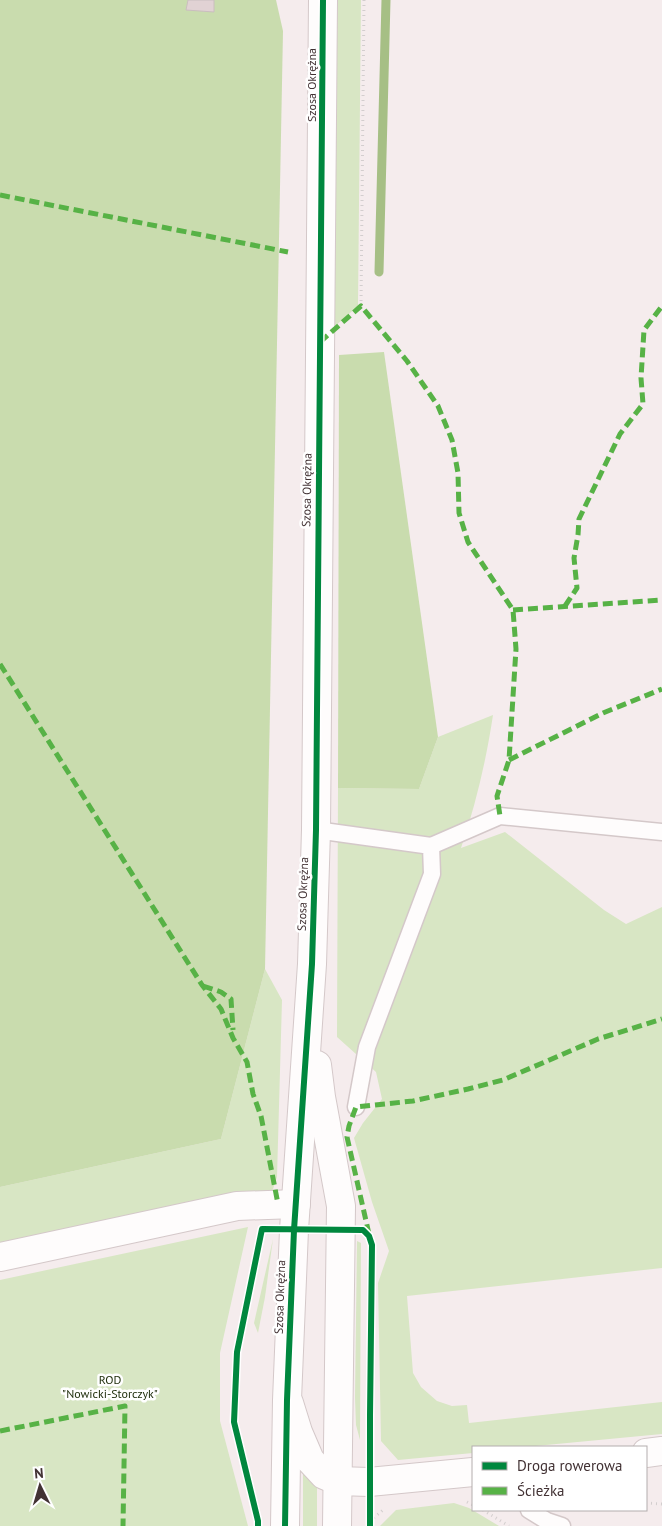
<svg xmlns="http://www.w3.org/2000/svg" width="662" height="1526" font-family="'PT Sans',sans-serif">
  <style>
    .green { fill: #d8e6c4 }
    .forest { fill: #c9dcae }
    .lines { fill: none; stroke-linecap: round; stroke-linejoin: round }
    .stream { stroke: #a6bf85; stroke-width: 9 }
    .building { fill: #e1d2d4; stroke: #cabebf }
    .service-casing { stroke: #d4c8c9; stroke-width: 19 }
    .minor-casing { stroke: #d4c8c9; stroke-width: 30 }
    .tertiary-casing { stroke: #d4c8c9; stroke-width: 30 }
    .path { stroke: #d3cece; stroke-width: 3; stroke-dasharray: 1 4; stroke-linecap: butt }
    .service { stroke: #fefcfc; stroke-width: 16 }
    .minor { stroke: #fefcfc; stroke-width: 28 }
    .tertiary { stroke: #fefcfc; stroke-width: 28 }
    .quiet { stroke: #57b246; stroke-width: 5; stroke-dasharray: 10 5; stroke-linecap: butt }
    .cycleway-casing { stroke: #fff; stroke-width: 9 }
    .cycleway { stroke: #00873e; stroke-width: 6 }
    .labels { text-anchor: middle; stroke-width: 5; stroke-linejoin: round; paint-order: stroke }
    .street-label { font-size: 12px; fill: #423234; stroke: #fff }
    .park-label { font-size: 12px; fill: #21300e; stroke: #fff }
  </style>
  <rect width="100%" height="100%" fill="#f5eced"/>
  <g class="green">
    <polygon points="337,0 361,0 358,306 334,327"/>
    <path d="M 493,715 C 486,761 476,804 461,848 L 505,832 L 604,910 L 626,924 L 662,907 L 662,1268 L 407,1296 L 413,1373 L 421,1387 L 437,1401 L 452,1406 L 467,1405 L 469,1423 L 662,1402 L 662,1434 L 525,1447 L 473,1447 L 473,1453 L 398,1460 L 381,1441 L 378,1283 L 389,1251 L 372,1202 L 354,1138 L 363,1123 L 382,1099 L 376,1072 L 337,1037 L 338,788 L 419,789 L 438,737 Z"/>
    <polygon points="265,969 282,1000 277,1177 272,1192 0,1243 0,1187 221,1139"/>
    <polygon points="248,1227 220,1353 220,1421 248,1526 0,1526 0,1280"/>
    <polygon points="273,1239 265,1297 258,1333 254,1323"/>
    <polygon points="357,1241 361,1243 360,1440 356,1425 355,1398"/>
    <polygon points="303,1467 317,1484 317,1526 303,1526"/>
    <polygon points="454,1503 469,1508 499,1526 380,1526 396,1510"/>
  </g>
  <g class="forest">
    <polygon points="0,0 276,0 283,31 265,969 221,1139 0,1187"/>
    <polygon points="384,352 438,737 419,789 338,788 339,355"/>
  </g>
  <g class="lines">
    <polyline class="stream" points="379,272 386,0"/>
  </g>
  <polygon class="building" points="188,0 214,0 214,12 186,10"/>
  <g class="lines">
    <g class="service-casing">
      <g id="service">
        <polyline points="316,830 431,846 432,874 367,1047 356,1107"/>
        <polyline points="431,846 500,816 662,832"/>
        <polyline points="529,1510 547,1521 562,1526"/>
      </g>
    </g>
    <g class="minor-casing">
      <g id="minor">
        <polyline points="0,1257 237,1206 296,1204"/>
        <polyline points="289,1403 298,1432 310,1460 324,1475 338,1481 369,1482 473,1472"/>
        <polyline points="646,1453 662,1451"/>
      </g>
    </g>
    <g class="tertiary-casing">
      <g id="tertiary">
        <polyline points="317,1065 321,1097 341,1206 337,1526"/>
        <polyline points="285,1526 287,1400 294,1230 312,964 316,830 323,0"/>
      </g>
    </g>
    <g class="path">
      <polyline points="361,306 364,0"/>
      <polyline points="467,1502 473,1505"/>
      <polyline points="646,1503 662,1504"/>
      <polyline points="483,1510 509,1526"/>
      <polyline points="370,1521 383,1510"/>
    </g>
    <use href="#service" class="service"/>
    <use href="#minor" class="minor"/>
    <use href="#tertiary" class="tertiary"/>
    <g class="quiet">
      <polyline points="0,195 288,252"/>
      <polyline points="320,342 361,306 407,361 438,406 452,440 458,473 459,513 468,542 513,610 516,649 509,760 497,796 500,816"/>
      <polyline points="565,606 577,588 574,558 578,535 579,519 620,434 643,404 641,378 644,330 662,306"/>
      <polyline points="513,610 662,600"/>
      <polyline points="0,664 202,985 221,1009 233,1038 247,1062 253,1094 261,1116 278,1204"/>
      <polyline points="509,760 603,713 662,689"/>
      <polyline points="203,986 221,992 231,999 233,1030"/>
      <polyline points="369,1234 347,1137 349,1126 356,1107 413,1101 468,1089 503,1080 598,1039 662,1019"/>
      <polyline points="0,1431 125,1406 123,1526"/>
    </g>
    <g class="cycleway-casing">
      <g id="cycleway">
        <polyline points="258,1526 258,1521 234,1422 237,1352 262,1229 363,1230 369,1236 372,1245 370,1416 370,1526"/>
        <polyline points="285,1526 287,1400 294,1230 312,964 316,830 323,0"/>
      </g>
    </g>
    <use href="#cycleway" class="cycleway"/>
  </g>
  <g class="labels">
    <g class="street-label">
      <text transform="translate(312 85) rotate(-90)" y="4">Szosa Okrężna</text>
      <text transform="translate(307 490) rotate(-89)" y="4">Szosa Okrężna</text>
      <text transform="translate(303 894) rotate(-88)" y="4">Szosa Okrężna</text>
      <text transform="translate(280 1297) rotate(-88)" y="4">Szosa Okrężna</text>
    </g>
    <g class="park-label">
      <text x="110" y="1384">ROD<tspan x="110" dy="14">"Nowicki-Storczyk"</tspan></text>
    </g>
  </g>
  <rect x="472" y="1446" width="175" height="65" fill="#ffffff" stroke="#b3adae"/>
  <rect x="482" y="1462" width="25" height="8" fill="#00873e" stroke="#b3adae"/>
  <text x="517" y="1471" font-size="15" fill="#423234">Droga rowerowa</text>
  <rect x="482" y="1487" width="25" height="8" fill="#57b246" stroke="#b3adae"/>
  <text x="517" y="1496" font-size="15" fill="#423234">Ścieżka</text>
  <g transform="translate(40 1486) rotate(355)" stroke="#ffffff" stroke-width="4" paint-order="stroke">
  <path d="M0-4L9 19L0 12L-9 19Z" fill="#423234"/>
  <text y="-8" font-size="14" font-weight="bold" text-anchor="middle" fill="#423234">N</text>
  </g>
</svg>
